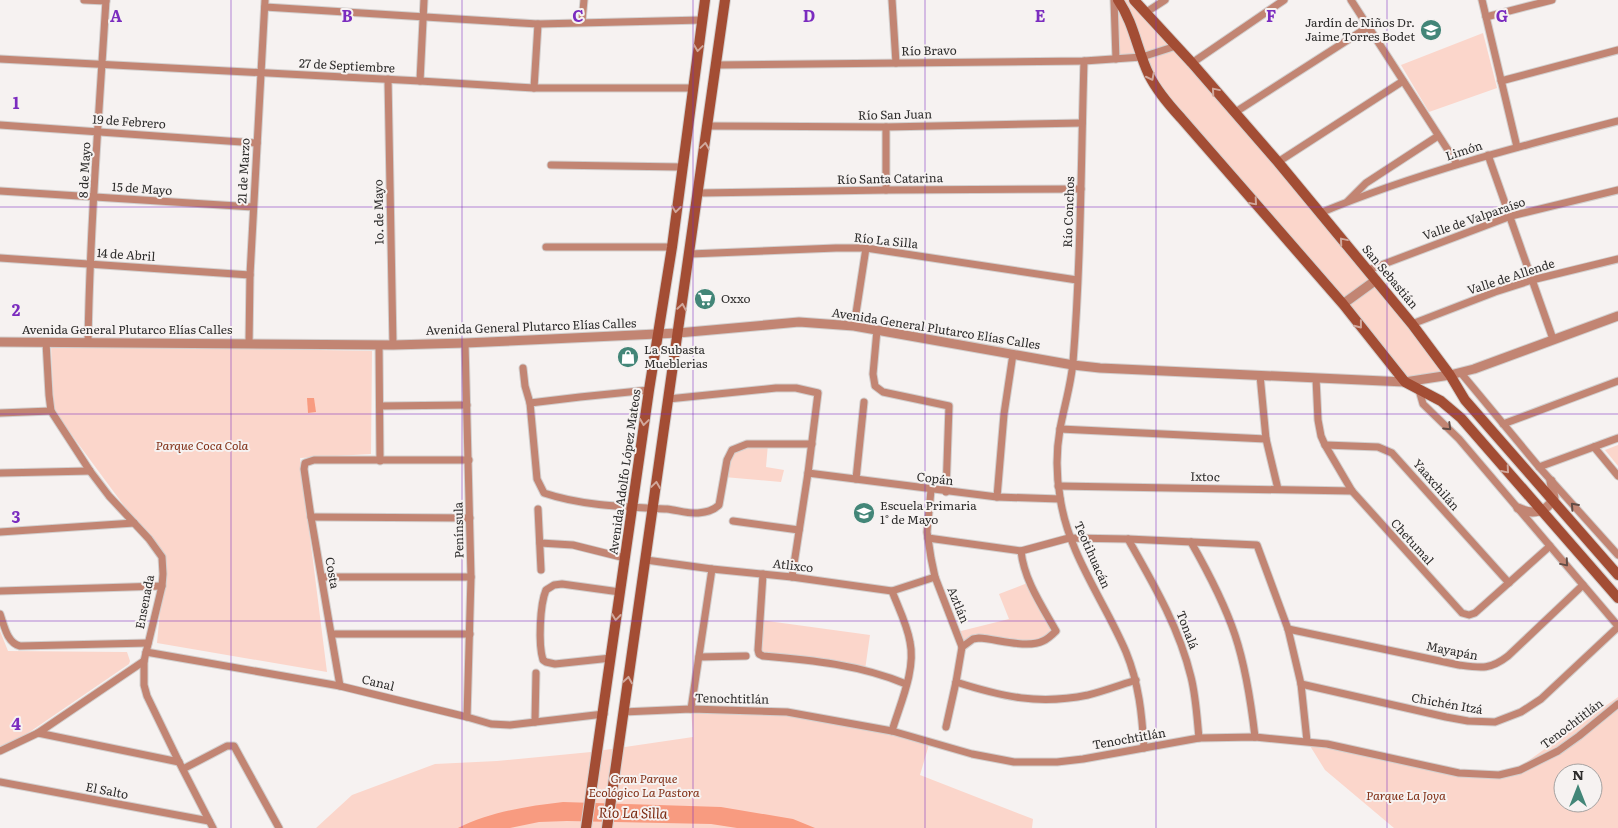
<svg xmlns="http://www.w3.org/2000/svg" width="1618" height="828" font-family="Literata,serif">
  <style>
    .green { fill: #fbd6cb; fill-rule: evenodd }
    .water { fill: #f89b80 }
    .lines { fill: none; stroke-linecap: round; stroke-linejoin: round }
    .minor-casing { stroke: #d2cfce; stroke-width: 9 }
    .tertiary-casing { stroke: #d2cfce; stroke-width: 11 }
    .secondary-casing { stroke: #d2cfce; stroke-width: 12 }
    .minor { stroke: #c28573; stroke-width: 7 }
    .tertiary { stroke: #c28573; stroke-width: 9 }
    .secondary { stroke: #a34d34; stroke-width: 10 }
    .oneway { stroke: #d1a89c }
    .oneway2 { stroke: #624c45 }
    .grid { fill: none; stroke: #7b2cbf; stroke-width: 1; stroke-opacity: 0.55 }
    .labels { text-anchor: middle; stroke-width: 4; stroke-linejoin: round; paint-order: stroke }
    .poi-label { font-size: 12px; fill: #2e2d2c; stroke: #f6f2f1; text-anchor: start }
    .street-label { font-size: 12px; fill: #2e2d2c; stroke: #f6f2f1 }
    .park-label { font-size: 12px; font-style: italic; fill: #823118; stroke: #f6f2f1 }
    .water-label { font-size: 14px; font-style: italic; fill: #7c2b12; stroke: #f6f2f1 }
    .grid-label { font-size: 16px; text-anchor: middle; font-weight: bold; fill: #7b2cbf; stroke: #f6f2f1; stroke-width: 4; stroke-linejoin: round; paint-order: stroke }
  </style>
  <rect width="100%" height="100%" fill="#f6f2f1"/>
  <g class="green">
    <polygon points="1114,0 1134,0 1176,46 1450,375 1405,382 1168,103 1142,57 1116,59"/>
    <polygon points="1483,33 1497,88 1429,112 1401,65"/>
    <polygon points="51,345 372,351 371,454 300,458 327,672 157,643 165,558 139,526 54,411"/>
    <polygon points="768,444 766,467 784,470 781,482 724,477 727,460 738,447"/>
    <polygon points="1618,445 1618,466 1605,450"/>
    <polygon points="1030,582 1056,631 1037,643 986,638 962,647 957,632 1009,619 999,594"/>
    <polygon points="760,620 870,635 865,670 759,654"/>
    <polygon points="0,631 8,651 124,652 127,652 130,661 129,664 12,744 0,748"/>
    <path d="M 1618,697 L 1618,828 L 1394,828 L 1325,770 L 1307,741 L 1445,771 L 1511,773 ZM 1563,773 L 1593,773 L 1593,803 L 1563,803 Z"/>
    <polygon points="691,709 767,711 930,741 920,775 1033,819 1032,828 316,828 352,795 435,764 497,761 591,752 693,737"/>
  </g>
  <g class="water">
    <polygon points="307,398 314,398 316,412 308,413"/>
    <path d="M 563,802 L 721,807 L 793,819 L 815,828 L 737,828 L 711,824 L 567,821 L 539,822 L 510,828 L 458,828 C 490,812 528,806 563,802 Z"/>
  </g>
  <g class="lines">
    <g class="minor-casing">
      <g id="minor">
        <polyline points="84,0 106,1"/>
        <polyline points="892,0 896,63"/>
        <polyline points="1114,0 1116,59"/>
        <polyline points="1351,0 1457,164"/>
        <polyline points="1482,0 1517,147"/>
        <polyline points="265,7 538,24 702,20"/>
        <polyline points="1145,13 1165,0"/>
        <polyline points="1486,17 1552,0"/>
        <polyline points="582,21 584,0"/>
        <polyline points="0,59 420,81 534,88 692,88"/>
        <path d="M 1084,61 C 1081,161 1081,262 1073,362 C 1071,385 1064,407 1060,429 C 1056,452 1056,474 1060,497 C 1068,554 1104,600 1126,652 C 1139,684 1142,714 1144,748"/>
        <polyline points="1192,63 1284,0"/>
        <polyline points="717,65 1084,61 1142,57 1176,46"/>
        <polyline points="388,79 393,345"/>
        <polyline points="420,81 424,0"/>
        <polyline points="1501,81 1618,50"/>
        <polyline points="534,88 538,24"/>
        <polyline points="1234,113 1368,27"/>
        <polyline points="0,125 257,143"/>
        <polyline points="708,126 886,127 1082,123"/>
        <polyline points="886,127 886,190"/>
        <polyline points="1488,155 1553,339"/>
        <polyline points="1278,162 1403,81"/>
        <polyline points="551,165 681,167"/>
        <polyline points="0,191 253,207"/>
        <polyline points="699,193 886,190 1081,189"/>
        <polyline points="1348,201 1366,183 1438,136"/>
        <path d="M 1320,213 C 1416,173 1517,147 1618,121"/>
        <polyline points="546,247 672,247"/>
        <polyline points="690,254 836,248 866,248 1077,280"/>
        <polyline points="0,258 250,275"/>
        <polyline points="1368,270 1511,216 1618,190"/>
        <polyline points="1412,324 1495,292 1532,280 1618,259"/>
        <polyline points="854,326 866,248"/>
        <polyline points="877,330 873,374 875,386 883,392 949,406 946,492"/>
        <polyline points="46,342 49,395 51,411 90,471 109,496 149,539 162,557 163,574 162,586 144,661 144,685 147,696 179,762 213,828"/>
        <path d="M 88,342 C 90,228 99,114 106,0"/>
        <polyline points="465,343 471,577 467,717"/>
        <polyline points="249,344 250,275 265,0"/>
        <polyline points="379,345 380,461"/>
        <path d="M 523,368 L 525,386 L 530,403 L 537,479 L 544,493 C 582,506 627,507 667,509 C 677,510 688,514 698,513 C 706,512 713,511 719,505 L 727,460 L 732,450 L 747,444 L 812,444"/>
        <polyline points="1461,373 1539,467 1618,555"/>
        <polyline points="1260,375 1266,439 1278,489"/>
        <polyline points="1316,378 1318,420 1321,436 1325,445 1352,491 1462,613 1469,615 1475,613 1550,546"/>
        <polyline points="1419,390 1423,404 1459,439 1618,626"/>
        <polyline points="668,399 776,388 796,388 818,393 808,473 792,577"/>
        <polyline points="530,403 580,397 649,390"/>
        <polyline points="380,406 467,405"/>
        <polyline points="0,413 51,411"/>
        <polyline points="1503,424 1618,381"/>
        <polyline points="1060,429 1266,439"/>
        <polyline points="1325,445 1378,447 1392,453 1509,583"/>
        <polyline points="1594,447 1618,476"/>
        <polyline points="1539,467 1618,438"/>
        <polyline points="0,473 90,471"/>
        <polyline points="808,473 997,497 1060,499"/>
        <polyline points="856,479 864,402"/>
        <polyline points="1058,486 1352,491"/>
        <polyline points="931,490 927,532 931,558 935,577 962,647 956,682 946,727"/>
        <polyline points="997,497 1004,414 1013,354"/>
        <polyline points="538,509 541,570"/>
        <polyline points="311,517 470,518"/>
        <polyline points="733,521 799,530"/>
        <polyline points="0,532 134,523"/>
        <polyline points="928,538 1021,551 1069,538 1128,539 1257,545 1288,629 1301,684 1307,741"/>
        <path d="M 1128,539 C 1153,583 1179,627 1191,677 C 1196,697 1197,718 1199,738"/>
        <path d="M 1191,542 C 1208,572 1224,602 1235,635 C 1246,668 1251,702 1255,737"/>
        <polyline points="540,543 573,545 625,558"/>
        <polyline points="646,560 712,569 792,577 892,591 935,577"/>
        <path d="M 763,574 L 758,650 L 759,654 L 763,656 C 811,660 861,665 906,684"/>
        <polyline points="322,577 471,577"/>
        <polyline points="0,591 162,586"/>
        <path d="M 0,614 C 4,625 7,643 20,646 L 148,643"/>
        <path d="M 1288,629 L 1459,665 C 1481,668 1490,670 1508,656 L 1583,585"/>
        <polyline points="332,634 470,634"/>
        <path d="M 962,647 L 973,639 L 979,638 C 997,639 1027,649 1043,641 C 1048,639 1052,635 1056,631 C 1042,606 1024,580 1021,551"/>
        <polyline points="146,652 340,686 467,717 491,724 510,725 604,714"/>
        <polyline points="699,657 746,656"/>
        <path d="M 611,658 L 555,664 L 546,662 L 543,660 C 538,644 540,604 546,590 L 554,585 L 562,584 L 620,592"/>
        <path d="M 956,682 C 1003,697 1039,705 1088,695 C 1104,691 1120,685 1136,680"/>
        <polyline points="1301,684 1446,717 1468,721 1495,722 1521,712 1541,699 1618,627"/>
        <polyline points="340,686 311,517 304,469 305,463 314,460 469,460"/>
        <polyline points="691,709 712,569"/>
        <polyline points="623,712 691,709 787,712 892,731 972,754 1014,762 1057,762 1083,759 1199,738 1255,737 1327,744 1459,773 1499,775 1520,770 1558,751 1579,736 1618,704"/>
        <polyline points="535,722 536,673"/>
        <path d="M 892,731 C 900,704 916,670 910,642 C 907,624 898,607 892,591"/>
        <polyline points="38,733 179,762"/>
        <polyline points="0,751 38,733 144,661"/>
        <polyline points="183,769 227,746 234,746 279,828"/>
        <polyline points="0,782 209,821"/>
      </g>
    </g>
    <g class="tertiary-casing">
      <g id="tertiary">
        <polyline points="1343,304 1376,280"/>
        <polyline points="0,342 393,345 465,343 678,333 799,322 854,326 1073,365 1100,368 1405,382 1450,375 1474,369 1618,316"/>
        <path d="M 1518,508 C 1532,515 1546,513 1554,498 L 1551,481"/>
      </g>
    </g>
    <g class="secondary-casing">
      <g id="secondary">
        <path d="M 1118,0 C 1134,23 1137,50 1149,75 C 1157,91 1169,105 1181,118 L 1343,304 L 1405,382 L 1441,401 L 1461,418 L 1618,598"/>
        <polyline points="1134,0 1192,63 1278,162 1412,324 1450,375 1465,400 1618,575"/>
        <polyline points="586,828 649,390 672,247 705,0"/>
        <polyline points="607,828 725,0"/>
      </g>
    </g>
    <use href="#minor" class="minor"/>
    <use href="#tertiary" class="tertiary"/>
    <use href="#secondary" class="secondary"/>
  </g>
  <defs><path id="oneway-chevron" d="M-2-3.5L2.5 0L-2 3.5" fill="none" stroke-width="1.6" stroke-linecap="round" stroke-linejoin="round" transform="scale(1.25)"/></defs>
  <g class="oneway">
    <use href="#oneway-chevron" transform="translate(698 48) rotate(98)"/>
    <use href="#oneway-chevron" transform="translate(1151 77) rotate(63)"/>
    <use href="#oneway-chevron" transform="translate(1215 91) rotate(-130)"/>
    <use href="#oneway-chevron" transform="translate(705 146) rotate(-82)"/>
    <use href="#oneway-chevron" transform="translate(1254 202) rotate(49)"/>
    <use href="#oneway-chevron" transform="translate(676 209) rotate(97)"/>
    <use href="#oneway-chevron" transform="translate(1343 241) rotate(-130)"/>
    <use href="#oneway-chevron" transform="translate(682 307) rotate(-81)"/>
    <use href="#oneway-chevron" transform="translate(1359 325) rotate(52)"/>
    <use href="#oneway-chevron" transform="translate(644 422) rotate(98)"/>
    <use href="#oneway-chevron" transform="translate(1506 470) rotate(49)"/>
    <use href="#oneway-chevron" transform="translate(656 485) rotate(-82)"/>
    <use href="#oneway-chevron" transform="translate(616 617) rotate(97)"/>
    <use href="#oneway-chevron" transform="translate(628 680) rotate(-81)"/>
  </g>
  <g class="oneway2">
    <use href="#oneway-chevron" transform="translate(1448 427) rotate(44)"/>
    <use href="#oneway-chevron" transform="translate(1574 506) rotate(-132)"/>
    <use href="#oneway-chevron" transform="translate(1565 563) rotate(50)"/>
  </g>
  <path class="grid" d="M 231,0 L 231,828M 462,0 L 462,828M 693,0 L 693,828M 925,0 L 925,828M 1156,0 L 1156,828M 1387,0 L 1387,828M 0,207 L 1618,207M 0,414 L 1618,414M 0,621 L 1618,621"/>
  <defs>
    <g id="school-disc" transform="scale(1.125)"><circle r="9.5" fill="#438678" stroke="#f6f2f1"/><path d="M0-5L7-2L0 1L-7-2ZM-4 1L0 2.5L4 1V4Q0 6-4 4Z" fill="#fff"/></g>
    <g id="supermarket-disc" transform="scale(1.125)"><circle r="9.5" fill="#438678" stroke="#f6f2f1"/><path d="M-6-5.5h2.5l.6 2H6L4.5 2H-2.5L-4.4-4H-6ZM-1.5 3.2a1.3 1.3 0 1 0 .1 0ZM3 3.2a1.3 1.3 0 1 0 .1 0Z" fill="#fff"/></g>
    <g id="shop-disc" transform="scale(1.125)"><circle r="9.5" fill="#438678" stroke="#f6f2f1"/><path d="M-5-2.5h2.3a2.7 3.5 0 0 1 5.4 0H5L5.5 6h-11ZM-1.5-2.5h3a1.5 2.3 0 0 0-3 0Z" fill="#fff"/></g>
  </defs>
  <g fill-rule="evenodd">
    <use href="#school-disc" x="1431" y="30"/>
    <use href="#supermarket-disc" x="705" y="299"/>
    <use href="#shop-disc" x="628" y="357"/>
    <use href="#school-disc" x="864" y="513"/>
  </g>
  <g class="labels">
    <g class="poi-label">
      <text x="1415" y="27" text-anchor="end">Jardín de Niños Dr.<tspan x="1415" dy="14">Jaime Torres Bodet</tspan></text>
      <text x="721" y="303">Oxxo</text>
      <text x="644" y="354">La Subasta<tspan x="644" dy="14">Mueblerias</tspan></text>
      <text x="880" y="510">Escuela Primaria<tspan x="880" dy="14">1° de Mayo</tspan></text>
    </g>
    <g class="street-label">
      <text transform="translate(929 51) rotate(-1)" y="4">Río Bravo</text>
      <text transform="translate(347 66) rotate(3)" y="4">27 de Septiembre</text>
      <text transform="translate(895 115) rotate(-1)" y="4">Río San Juan</text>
      <text transform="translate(129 122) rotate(4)" y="4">19 de Febrero</text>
      <text transform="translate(1464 151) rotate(-18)" y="4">Limón</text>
      <text transform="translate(85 170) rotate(-87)" y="4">8 de Mayo</text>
      <text transform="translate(244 171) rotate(-87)" y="4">21 de Marzo</text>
      <text transform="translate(890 179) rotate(-1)" y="4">Río Santa Catarina</text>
      <text transform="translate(142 189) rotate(4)" y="4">15 de Mayo</text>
      <text transform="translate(379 212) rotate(-91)" y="4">1o. de Mayo</text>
      <text transform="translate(1069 212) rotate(-88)" y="4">Río Conchos</text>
      <text transform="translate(1474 219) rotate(-19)" y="4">Valle de Valparaíso</text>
      <text transform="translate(886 241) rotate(6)" y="4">Río La Silla</text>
      <text transform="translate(126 255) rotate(4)" y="4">14 de Abril</text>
      <text transform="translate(1390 277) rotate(50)" y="4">San Sebastián</text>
      <text transform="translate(1511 277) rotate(-18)" y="4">Valle de Allende</text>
      <text transform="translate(531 327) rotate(-2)" y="4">Avenida General Plutarco Elías Calles</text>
      <text transform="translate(936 329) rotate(9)" y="4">Avenida General Plutarco Elías Calles</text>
      <text x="127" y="334">Avenida General Plutarco Elías Calles</text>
      <text transform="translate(625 472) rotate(-82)" y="4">Avenida Adolfo López Mateos</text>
      <text transform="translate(1205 477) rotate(1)" y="4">Ixtoc</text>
      <text transform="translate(935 479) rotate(7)" y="4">Copán</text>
      <text transform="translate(1436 485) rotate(49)" y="4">Yaaxchilán</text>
      <text transform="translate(459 530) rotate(-91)" y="4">Península</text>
      <text transform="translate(1412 542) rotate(48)" y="4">Chetumal</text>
      <text transform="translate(1092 555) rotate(66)" y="4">Teotihuacán</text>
      <text transform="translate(793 566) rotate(7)" y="4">Atlixco</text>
      <text transform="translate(332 573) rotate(80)" y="4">Costa</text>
      <text transform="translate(145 602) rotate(-79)" y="4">Ensenada</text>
      <text transform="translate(958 605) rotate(68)" y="4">Aztlán</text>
      <text transform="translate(1187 630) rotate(69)" y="4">Tonalá</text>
      <text transform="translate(1452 651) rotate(11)" y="4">Mayapán</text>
      <text transform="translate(378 683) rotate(14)" y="4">Canal</text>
      <text transform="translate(732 699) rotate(1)" y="4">Tenochtitlán</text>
      <text transform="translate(1447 704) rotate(10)" y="4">Chichén Itzá</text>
      <text transform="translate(1572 724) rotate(-37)" y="4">Tenochtitlán</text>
      <text transform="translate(1129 739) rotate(-10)" y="4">Tenochtitlán</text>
      <text transform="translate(107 791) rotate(11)" y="4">El Salto</text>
    </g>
    <g class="park-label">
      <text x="202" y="450">Parque Coca Cola</text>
      <text x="644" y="783">Gran Parque<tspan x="644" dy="14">Ecológico La Pastora</tspan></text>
      <text x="1406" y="800">Parque La Joya</text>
    </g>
    <g class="water-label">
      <text transform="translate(633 813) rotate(1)" y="5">Río La Silla</text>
    </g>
  </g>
  <g class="grid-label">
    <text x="116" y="22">A</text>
    <text x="347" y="22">B</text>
    <text x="578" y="22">C</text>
    <text x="809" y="22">D</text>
    <text x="1040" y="22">E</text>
    <text x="1271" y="22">F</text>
    <text x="1502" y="22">G</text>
    <text x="16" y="109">1</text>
    <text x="16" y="316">2</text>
    <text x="16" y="523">3</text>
    <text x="16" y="730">4</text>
  </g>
  <g transform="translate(1578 788)"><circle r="24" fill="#f6f2f1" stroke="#a6a3a2"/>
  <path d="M0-4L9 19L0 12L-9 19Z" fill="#438678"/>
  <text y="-8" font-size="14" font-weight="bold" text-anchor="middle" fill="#2e2d2c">N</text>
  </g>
</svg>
